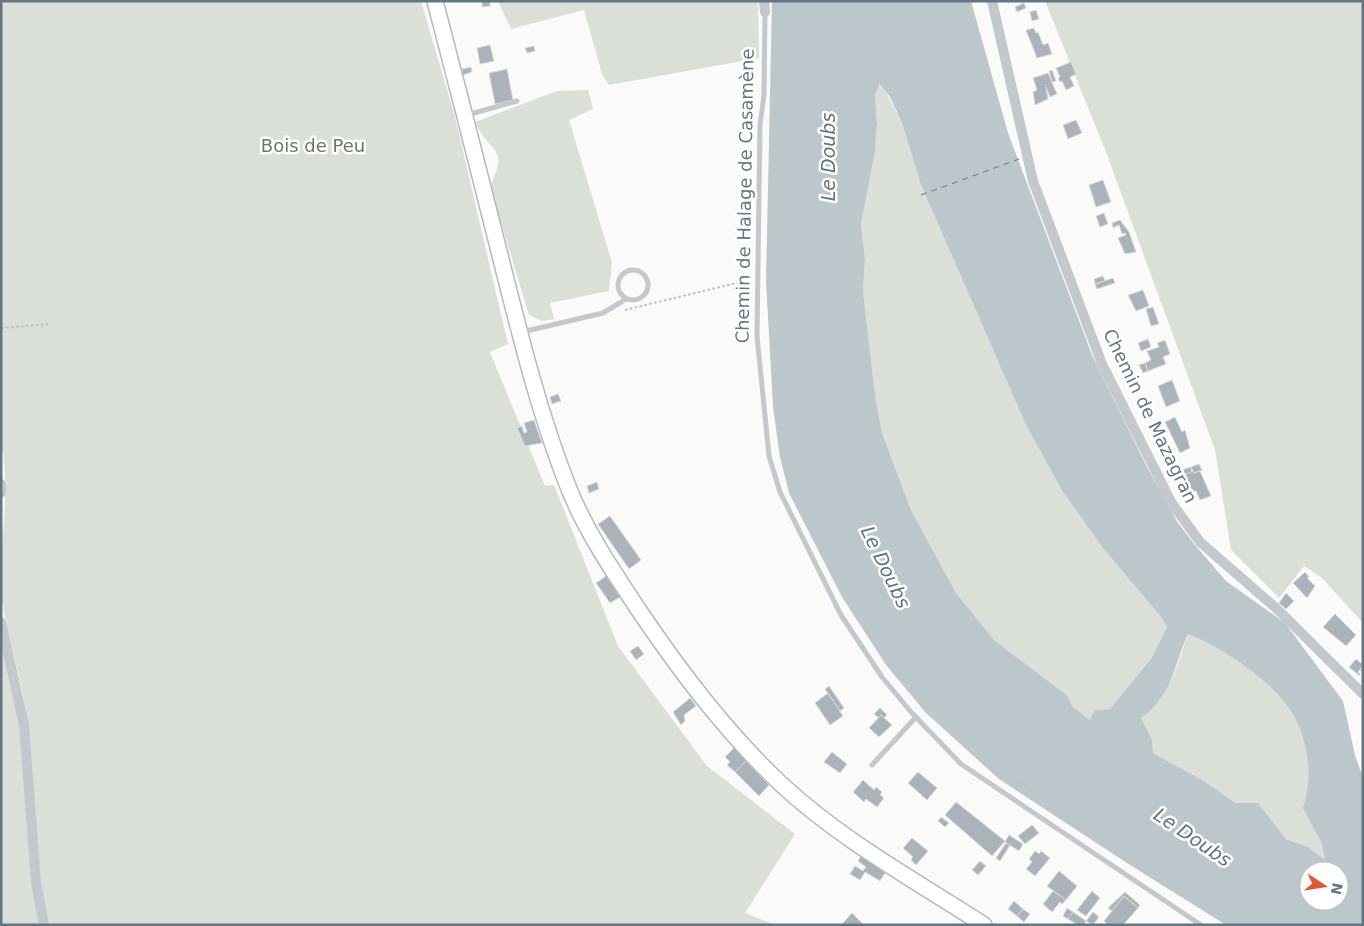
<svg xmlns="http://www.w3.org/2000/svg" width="1364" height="926" font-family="'DejaVu Sans',sans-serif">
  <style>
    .green { fill: #dadfd7 }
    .water { fill: #bbc7cb; fill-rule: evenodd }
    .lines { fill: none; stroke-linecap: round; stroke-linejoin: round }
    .ferry { stroke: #60757c; stroke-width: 1; stroke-dasharray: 6 5; stroke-linecap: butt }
    .building { fill: #aab3b9; stroke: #dcdcda }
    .secondary-casing { stroke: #b3babf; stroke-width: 18 }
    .path { stroke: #bbbfc2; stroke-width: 2; stroke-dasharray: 2.5 2.5; stroke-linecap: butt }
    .service { stroke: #c3c8cc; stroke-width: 5 }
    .minor { stroke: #c3c8cc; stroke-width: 10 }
    .secondary { stroke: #fff; stroke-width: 15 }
    .labels { text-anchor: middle; stroke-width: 5; stroke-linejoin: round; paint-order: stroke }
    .park-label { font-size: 18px; fill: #687a64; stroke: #fff }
    .street-label { font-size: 18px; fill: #657683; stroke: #fff }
    .water-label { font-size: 19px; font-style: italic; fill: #60757c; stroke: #fff }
  </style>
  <rect width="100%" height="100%" fill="#fafaf8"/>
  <g class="green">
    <path d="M 1,1 L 421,1 L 455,117 L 508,344 L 490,352 L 545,486 L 554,485 L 618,646 L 707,766 L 795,834 L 745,913 L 775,925 L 47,925 C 36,859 35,792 28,726 C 23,680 5,633 1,588 C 0,540 11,489 1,441 Z"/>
    <polygon points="498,1 758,1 759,58 609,85 602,74 584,10 511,29"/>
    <polygon points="1045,1 1363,1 1363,623 1322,578 1304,566 1279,598 1231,550 1215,450 1106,152"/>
    <polygon points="881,83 902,123 921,185 1026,425 1061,489 1102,547 1161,617 1167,627 1151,659 1110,710 1100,709 1090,720 1072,706 1068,696 994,640 956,593 911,510 882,433 875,395 863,291 865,259 861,224 875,152 877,124 875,95"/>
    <path d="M 588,90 L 593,109 L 569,120 L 612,263 L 609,291 L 550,303 L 554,319 L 542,321 L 529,315 L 490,186 C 510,144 489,155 475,122 L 557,91 Z"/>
    <path d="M 1188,634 C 1195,637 1203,639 1209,642 C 1236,656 1278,689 1293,715 C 1309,742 1313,779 1304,808 L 1322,844 L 1326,861 L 1308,847 L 1286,839 L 1258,803 L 1236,803 L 1204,781 L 1153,753 L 1152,740 L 1141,718 C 1169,697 1177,666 1188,634 Z"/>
    <polygon points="1,640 21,726 39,925 1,925"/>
  </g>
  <path class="water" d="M 772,1 L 971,1 L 1008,133 L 1092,355 L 1147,467 L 1178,523 L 1195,545 L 1226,581 L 1285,623 L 1343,701 L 1355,755 L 1363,778 L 1363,925 L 1226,925 L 1130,865 L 999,779 L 926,713 L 886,665 L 842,597 L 789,493 L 780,457 L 773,407 L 766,281 ZM 880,84 L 890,97 L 902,123 L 921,185 L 1026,425 L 1061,489 L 1102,547 L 1161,617 L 1167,627 L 1151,659 L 1110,709 L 1095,710 L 1090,720 L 1072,706 L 1068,696 L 994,640 L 956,593 L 911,510 L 882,433 L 875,395 L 863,291 L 865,259 L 861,224 L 875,152 L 877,124 L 875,95 ZM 1188,634 C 1223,647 1274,682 1293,715 C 1309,742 1313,779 1303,808 L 1322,844 L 1325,860 L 1308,847 L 1286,839 L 1258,803 L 1236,803 L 1204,781 L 1153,753 L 1152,740 L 1141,718 C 1173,695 1173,667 1188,634 ZM 1309,871 L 1339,871 L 1339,901 L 1309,901 Z"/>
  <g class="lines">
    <polyline class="ferry" points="921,195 1019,159"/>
  </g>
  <g class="building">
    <polygon points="490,1 490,6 482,7 482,2"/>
    <polygon points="1024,3 1026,8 1017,12 1015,7"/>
    <polygon points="1036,10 1039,19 1032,21 1030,12"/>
    <polygon points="1034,28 1036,33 1038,32 1043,45 1048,43 1052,54 1037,58 1026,30"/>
    <polygon points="490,45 494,61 480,64 477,48"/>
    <polygon points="534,46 535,51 527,53 525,48"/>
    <polygon points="1071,62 1076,74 1070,77 1074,86 1066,90 1062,81 1060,82 1058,78 1060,77 1056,68"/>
    <polygon points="471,67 472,72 463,75 462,69"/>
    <polygon points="507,69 513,100 495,104 489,73"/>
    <polygon points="1052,70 1056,81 1052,82 1049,71"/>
    <polygon points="1048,73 1057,94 1050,97 1046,87 1048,99 1035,105 1033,92 1037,90 1033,78"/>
    <polygon points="1076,120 1082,133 1068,139 1063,125"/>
    <polygon points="1103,180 1111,202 1096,207 1089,185"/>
    <polygon points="1104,213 1108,224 1100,227 1096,216"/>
    <polygon points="1120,220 1129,232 1136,252 1125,254 1118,238 1126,235 1125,233 1122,234 1119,225 1113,228 1112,223"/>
    <polygon points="1103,276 1105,281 1095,284 1094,279"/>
    <polygon points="1113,278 1115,283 1097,289 1095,284"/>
    <polygon points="1143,290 1149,306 1136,311 1128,295"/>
    <polygon points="1153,307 1159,324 1151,326 1146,309"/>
    <polygon points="1148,339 1151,347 1141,351 1138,343"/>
    <polygon points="1165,340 1170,354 1163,357 1166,364 1148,371 1145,363 1151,360 1147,351 1159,347 1157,343"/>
    <polygon points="1145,363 1148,371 1143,373 1139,365"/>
    <polygon points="1172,380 1180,401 1166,407 1158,386"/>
    <polygon points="558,394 561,401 552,404 550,397"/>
    <polygon points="1175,417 1182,432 1185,430 1190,448 1180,453 1165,422"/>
    <polygon points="534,420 542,443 525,446 517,428 522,426 524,433 527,432 524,423"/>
    <polygon points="1199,464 1202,470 1194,473 1191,467"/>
    <polygon points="1191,467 1192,472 1184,475 1182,470"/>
    <polygon points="1193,471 1194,473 1200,471 1211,496 1200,500 1196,491 1193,492 1184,475"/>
    <polygon points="597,482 599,489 589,493 587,486"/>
    <polygon points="610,516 641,560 629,569 598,524"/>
    <polygon points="1305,572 1309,577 1307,578 1315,586 1307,598 1293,583"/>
    <polygon points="606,576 620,597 610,603 596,583"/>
    <polygon points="1286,593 1294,601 1286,609 1279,603"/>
    <polygon points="1335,614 1356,635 1346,646 1323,627"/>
    <polygon points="638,646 644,654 636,660 630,651"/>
    <polygon points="1356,659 1363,665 1357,674 1349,667"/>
    <polygon points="829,686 844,708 840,711 825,689"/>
    <polygon points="828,693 843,716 830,725 815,703"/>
    <polygon points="690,698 696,706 684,715 685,721 681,725 673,712"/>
    <polygon points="880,708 887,715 884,718 881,715 879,718 874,714"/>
    <polygon points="881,715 892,725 879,737 869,728"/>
    <polygon points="734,748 746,761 735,772 727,765 730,762 725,757"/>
    <polygon points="832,752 847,764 840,773 824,762"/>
    <polygon points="746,761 769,785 759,796 735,772"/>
    <polygon points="918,772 937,788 927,800 908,783"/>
    <polygon points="863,780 874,790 876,787 882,792 880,795 884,798 877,807 866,799 864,802 853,792"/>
    <polygon points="956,802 1005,841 992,856 945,815"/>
    <polygon points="941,817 949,823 945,827 938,821"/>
    <polygon points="1032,825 1039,833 1025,844 1018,836"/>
    <polygon points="1009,835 1023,844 1019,851 1005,842"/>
    <polygon points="912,838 928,851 916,865 911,860 913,857 903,848"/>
    <polygon points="1006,843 1010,845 1000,861 996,858"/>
    <polygon points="1035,851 1039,854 1041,851 1050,858 1035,876 1026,869 1032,862 1029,859"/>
    <polygon points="862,854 887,870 880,881 865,872 860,880 850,874 855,866 863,871 866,867 858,861"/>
    <polygon points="980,861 986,866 978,875 972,870"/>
    <polygon points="1059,871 1077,886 1066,900 1047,886"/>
    <polygon points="1053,891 1066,900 1062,904 1060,902 1052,912 1043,904"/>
    <polygon points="1092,891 1100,898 1086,916 1077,910"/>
    <polygon points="1125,892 1140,905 1138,908 1124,896 1112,911 1108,908"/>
    <polygon points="1124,896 1138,908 1123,925 1108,925 1104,921"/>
    <polygon points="1014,901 1023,909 1017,916 1008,909"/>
    <polygon points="1067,908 1073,912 1068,919 1063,916"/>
    <polygon points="1023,909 1030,914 1024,922 1017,916"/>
    <polygon points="1073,912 1086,921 1084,925 1078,925 1068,919"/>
    <polygon points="1093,912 1099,917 1093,925 1086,921"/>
    <polygon points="852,913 864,925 842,924"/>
  </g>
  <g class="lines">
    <g class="secondary-casing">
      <path id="secondary" d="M 435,1 C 458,88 480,176 502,263 C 521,339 540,416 569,489 C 586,531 611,568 636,606 C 679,670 725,731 781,784 C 841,840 916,881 984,925"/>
    </g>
    <g class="path">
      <polyline points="625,310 749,280"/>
      <polyline points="1,328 50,324"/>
      <polyline points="1358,675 1363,669"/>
      <polyline points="1021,783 1043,798"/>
    </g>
    <g class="service">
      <polyline points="765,12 764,95 760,125 757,336 769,456 780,492 841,615 882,677 911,712 961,764 1201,925"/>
      <polyline points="467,115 517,101"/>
      <circle cx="633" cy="285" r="15"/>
      <polyline points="522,332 603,313 626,299"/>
      <polyline points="872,765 916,717"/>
    </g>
    <g class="minor">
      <polyline points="764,1 765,12"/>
      <polyline points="992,1 1033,181 1102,364 1171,502 1200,542 1277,609 1363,694"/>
      <polyline points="1,484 1,493"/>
      <polyline points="1,622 24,725 36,882 44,925"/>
    </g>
    <use href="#secondary" class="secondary"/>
  </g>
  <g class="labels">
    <g class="park-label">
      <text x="313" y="152">Bois de Peu</text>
    </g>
    <g class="street-label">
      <text transform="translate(745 196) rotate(-89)" y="6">Chemin de Halage de Casamène</text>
      <text transform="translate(1150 416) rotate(64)" y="6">Chemin de Mazagran</text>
    </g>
    <g class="water-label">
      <text transform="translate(828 157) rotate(-90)" y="7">Le Doubs</text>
      <text transform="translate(886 567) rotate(64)" y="7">Le Doubs</text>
      <text transform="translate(1193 837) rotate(34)" y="7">Le Doubs</text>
    </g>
  </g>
  <rect width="1364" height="926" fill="none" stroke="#657683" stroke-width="5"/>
  <g transform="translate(1324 886) rotate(102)"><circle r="24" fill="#ffffff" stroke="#c1c8cd"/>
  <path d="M0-4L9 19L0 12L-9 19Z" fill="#e4572e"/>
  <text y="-8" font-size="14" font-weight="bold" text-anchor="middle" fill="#657683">N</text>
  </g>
</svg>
